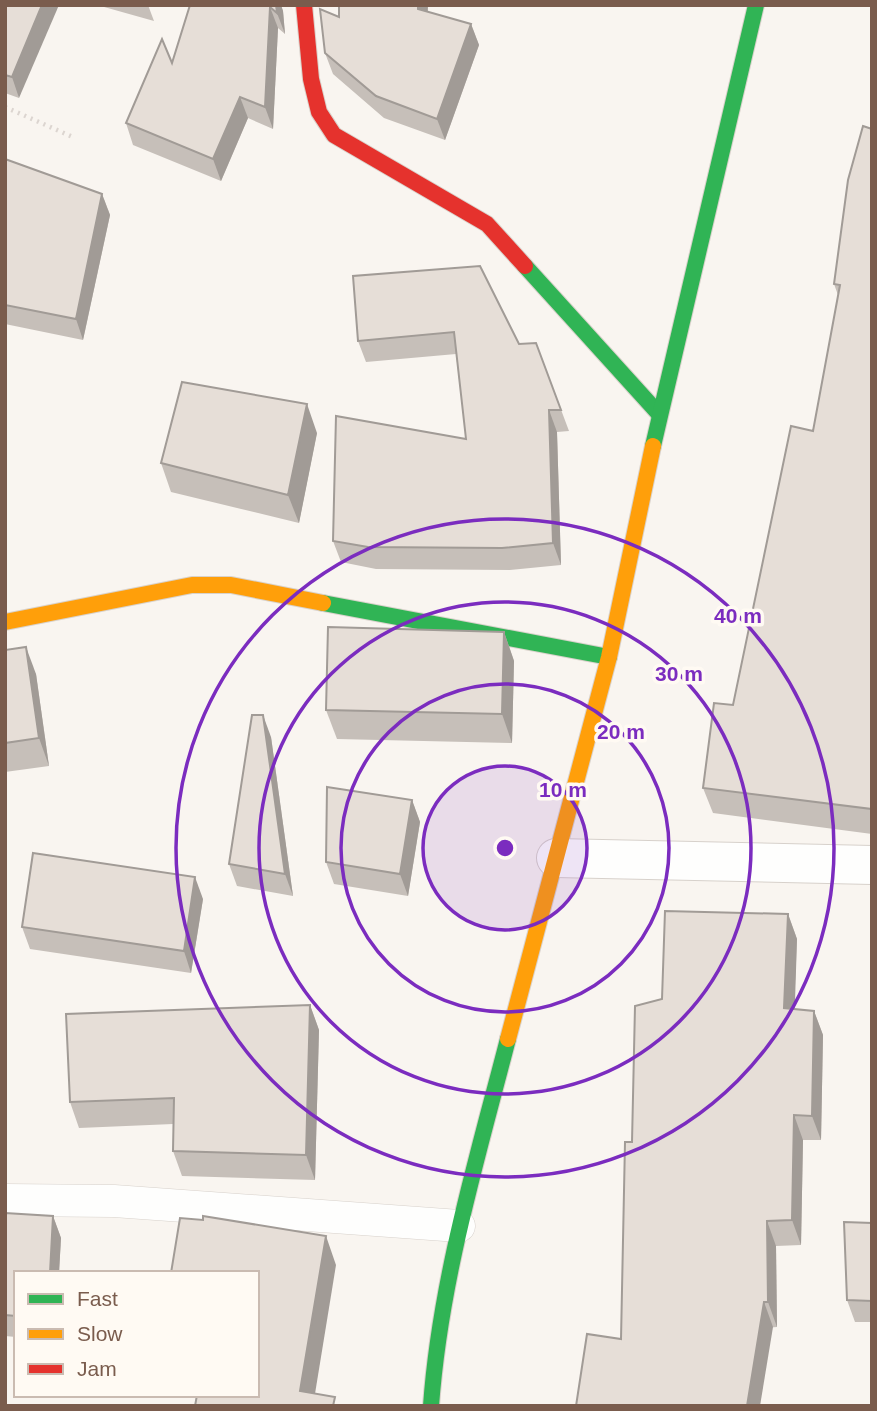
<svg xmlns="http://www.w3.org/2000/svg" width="877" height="1411" font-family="Arial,sans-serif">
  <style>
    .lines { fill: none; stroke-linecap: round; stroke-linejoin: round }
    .lane-casing { stroke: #d7d1cb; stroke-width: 33 }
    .street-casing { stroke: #d7d1cb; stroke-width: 40 }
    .fast-casing { stroke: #d9d2cb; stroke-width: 18 }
    .slow-casing { stroke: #d9d2cb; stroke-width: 18 }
    .jam-casing { stroke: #d9d2cb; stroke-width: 18 }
    .path { stroke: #dcd5d0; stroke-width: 4.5; stroke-dasharray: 2 5; stroke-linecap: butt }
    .lane { stroke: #fefefd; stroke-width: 32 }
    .street { stroke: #fefefd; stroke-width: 38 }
    .fast { stroke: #30b455; stroke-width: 16 }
    .slow { stroke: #ff9f0a; stroke-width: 16 }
    .jam { stroke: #e5322d; stroke-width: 16 }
    .wall { fill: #c6bfb9 }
    .shaded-wall { fill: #a19b96 }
    .building { fill: #e6ded7; stroke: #a19b96; stroke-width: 2 }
    .ring { fill: none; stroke: #7b2cbf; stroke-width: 3.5 }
    .centre { fill: #7b2cbf; stroke: #fffaf3; stroke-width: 3.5 }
    .ring-label { font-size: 21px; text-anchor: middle; font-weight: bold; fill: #7b2cbf; stroke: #fffaf3; stroke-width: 7; stroke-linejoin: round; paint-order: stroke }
  </style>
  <rect width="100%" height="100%" fill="#f9f5f0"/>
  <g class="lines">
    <g class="lane-casing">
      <polyline id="lane" points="5,1200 114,1201 459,1226"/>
    </g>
    <g class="street-casing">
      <polyline id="street" points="556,858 872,865"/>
    </g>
    <g class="fast-casing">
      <g id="fast">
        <polyline points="525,266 659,414"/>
        <polyline points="653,446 756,5"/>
        <polyline points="323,603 609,657"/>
        <path d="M 431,1406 C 440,1281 477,1159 508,1039"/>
      </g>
    </g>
    <g class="slow-casing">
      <g id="slow">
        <polyline points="5,622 192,585 231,585 323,603"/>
        <polyline points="508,1039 609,657 653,446"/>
      </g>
    </g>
    <g class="jam-casing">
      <polyline id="jam" points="304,5 311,79 319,112 334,135 487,224 525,266"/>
    </g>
    <polyline class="path" points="5,107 75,138"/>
    <use href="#lane" class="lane"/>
    <use href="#street" class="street"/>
    <use href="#fast" class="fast"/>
    <use href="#slow" class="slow"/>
    <use href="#jam" class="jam"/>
  </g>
  <g class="wall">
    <polygon points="5,5 19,98 5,93"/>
    <polygon points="97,5 148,5 154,21"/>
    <polygon points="190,5 281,5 283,11 285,34 278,28 273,129 248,118 221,181 133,145 126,123 172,63"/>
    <polygon points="339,5 428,5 428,12 471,24 479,45 445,140 384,118 333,74 325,53 339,17"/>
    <polygon points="872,129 872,834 713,813 703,788 733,705 813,431 838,295 834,284"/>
    <polygon points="5,159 102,194 110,215 83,340 5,324"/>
    <polygon points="353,276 519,344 536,343 569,431 557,432 561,565 510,570 376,569 341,562 333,541 466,439 456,354 366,362 358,341"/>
    <polygon points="317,433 299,523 171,492 161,463"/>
    <polygon points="504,632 514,661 512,743 337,739 326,710"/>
    <polygon points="5,650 36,674 49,766 5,772"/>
    <polygon points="271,737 293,896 237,886 229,864"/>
    <polygon points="412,800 420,822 408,896 334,884 326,862"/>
    <polygon points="203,899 191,973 30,949 22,927"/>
    <polygon points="788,914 797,939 794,1009 814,1011 823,1035 821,1140 803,1140 801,1245 776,1246 777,1327 621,1339 632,1142 662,999"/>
    <polygon points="310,1005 319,1030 315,1180 182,1176 173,1151 173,1124 79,1128 70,1102"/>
    <polygon points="5,1213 53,1216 61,1238 59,1273 16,1273 16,1337 5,1336"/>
    <polygon points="872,1223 872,1322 855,1322 847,1300"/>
  </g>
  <g class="shaded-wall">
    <polygon points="42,5 59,5 19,98 12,77"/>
    <polygon points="276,5 281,5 283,11 285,34 277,13"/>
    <polygon points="418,5 428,5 426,30 418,9"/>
    <polygon points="270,7 278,28 273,129 265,107"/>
    <polygon points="471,24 479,45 445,140 437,119"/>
    <polygon points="240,97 248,118 221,181 213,159"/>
    <polygon points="102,194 110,215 83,340 76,319"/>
    <polygon points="307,404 317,433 299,523 288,495"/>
    <polygon points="549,410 557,432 561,565 553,543"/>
    <polygon points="504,632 514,661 512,743 502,714"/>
    <polygon points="26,647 36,674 49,766 39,738"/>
    <polygon points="263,715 271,737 293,896 285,874"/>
    <polygon points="412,800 420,822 408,896 400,874"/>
    <polygon points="195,877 203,899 191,973 184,951"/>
    <polygon points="788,914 797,939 794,1033 784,1008"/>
    <polygon points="310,1005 319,1030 315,1180 306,1155"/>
    <polygon points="814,1011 823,1035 821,1140 812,1116"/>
    <polygon points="794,1115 803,1140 801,1245 792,1220"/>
    <polygon points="53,1216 61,1238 59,1273 50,1273"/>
    <polygon points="767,1221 776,1246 777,1327 768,1302"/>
    <polygon points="326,1236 336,1265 313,1406 300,1391"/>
    <polygon points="764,1302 773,1327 760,1406 747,1406"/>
  </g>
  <g class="building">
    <polygon points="5,5 42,5 12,77 5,75"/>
    <polygon points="190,5 276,5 277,13 270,7 265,107 240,97 213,159 126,123 162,39 172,63"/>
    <polygon points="339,5 418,5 418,9 471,24 437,119 376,96 325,53 320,9 339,17"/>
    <polygon points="863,126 872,129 872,809 703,788 714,703 733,705 791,426 813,431 840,285 834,284 848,180"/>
    <polygon points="5,159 102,194 76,319 5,305"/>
    <polygon points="480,266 519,344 536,343 561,410 549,410 553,543 502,548 368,547 333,541 336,416 466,439 454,332 358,341 353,276"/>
    <polygon points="182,382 307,404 288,495 161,463"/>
    <polygon points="328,627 504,632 502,714 326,710"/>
    <polygon points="26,647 39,738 5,743 5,650"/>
    <polygon points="252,715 263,715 285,874 229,864"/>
    <polygon points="327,787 412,800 400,874 326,862"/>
    <polygon points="33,853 195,877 184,951 22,927"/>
    <polygon points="665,911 788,914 784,1008 814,1011 812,1116 794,1115 792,1220 767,1221 768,1302 764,1302 747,1406 576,1406 587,1334 621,1339 625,1142 632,1142 635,1006 662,999"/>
    <polygon points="310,1005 306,1155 173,1151 174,1098 70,1102 66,1014"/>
    <polygon points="5,1213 53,1216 50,1273 16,1273 16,1316 5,1315"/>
    <polygon points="203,1216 326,1236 300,1391 335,1397 333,1406 195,1406 197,1395 257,1395 257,1273 171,1273 180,1218 203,1220"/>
    <polygon points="844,1222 872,1223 872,1301 847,1300"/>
  </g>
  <circle cx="505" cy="848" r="82" fill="#7b2cbf" fill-opacity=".12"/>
  <g class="ring">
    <circle cx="505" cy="848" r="82"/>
    <circle cx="505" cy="848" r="164"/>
    <circle cx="505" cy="848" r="246"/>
    <circle cx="505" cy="848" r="329"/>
  </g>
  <circle cx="505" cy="848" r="10" class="centre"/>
  <g class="ring-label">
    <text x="738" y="623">40 m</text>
    <text x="679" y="681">30 m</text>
    <text x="621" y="739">20 m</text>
    <text x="563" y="797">10 m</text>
  </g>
  <rect width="877" height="1411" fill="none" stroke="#7a5c4d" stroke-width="14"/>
  <rect x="14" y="1271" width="245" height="126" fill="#fffaf3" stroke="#cabbb1" stroke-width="2"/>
  <rect x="28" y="1294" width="35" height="10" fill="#30b455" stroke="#cabbb1" stroke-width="2"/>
  <text x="77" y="1306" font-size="21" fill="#7a5c4d">Fast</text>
  <rect x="28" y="1329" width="35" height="10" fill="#ff9f0a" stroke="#cabbb1" stroke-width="2"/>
  <text x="77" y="1341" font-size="21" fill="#7a5c4d">Slow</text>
  <rect x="28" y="1364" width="35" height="10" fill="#e5322d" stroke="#cabbb1" stroke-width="2"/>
  <text x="77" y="1376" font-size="21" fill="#7a5c4d">Jam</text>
</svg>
